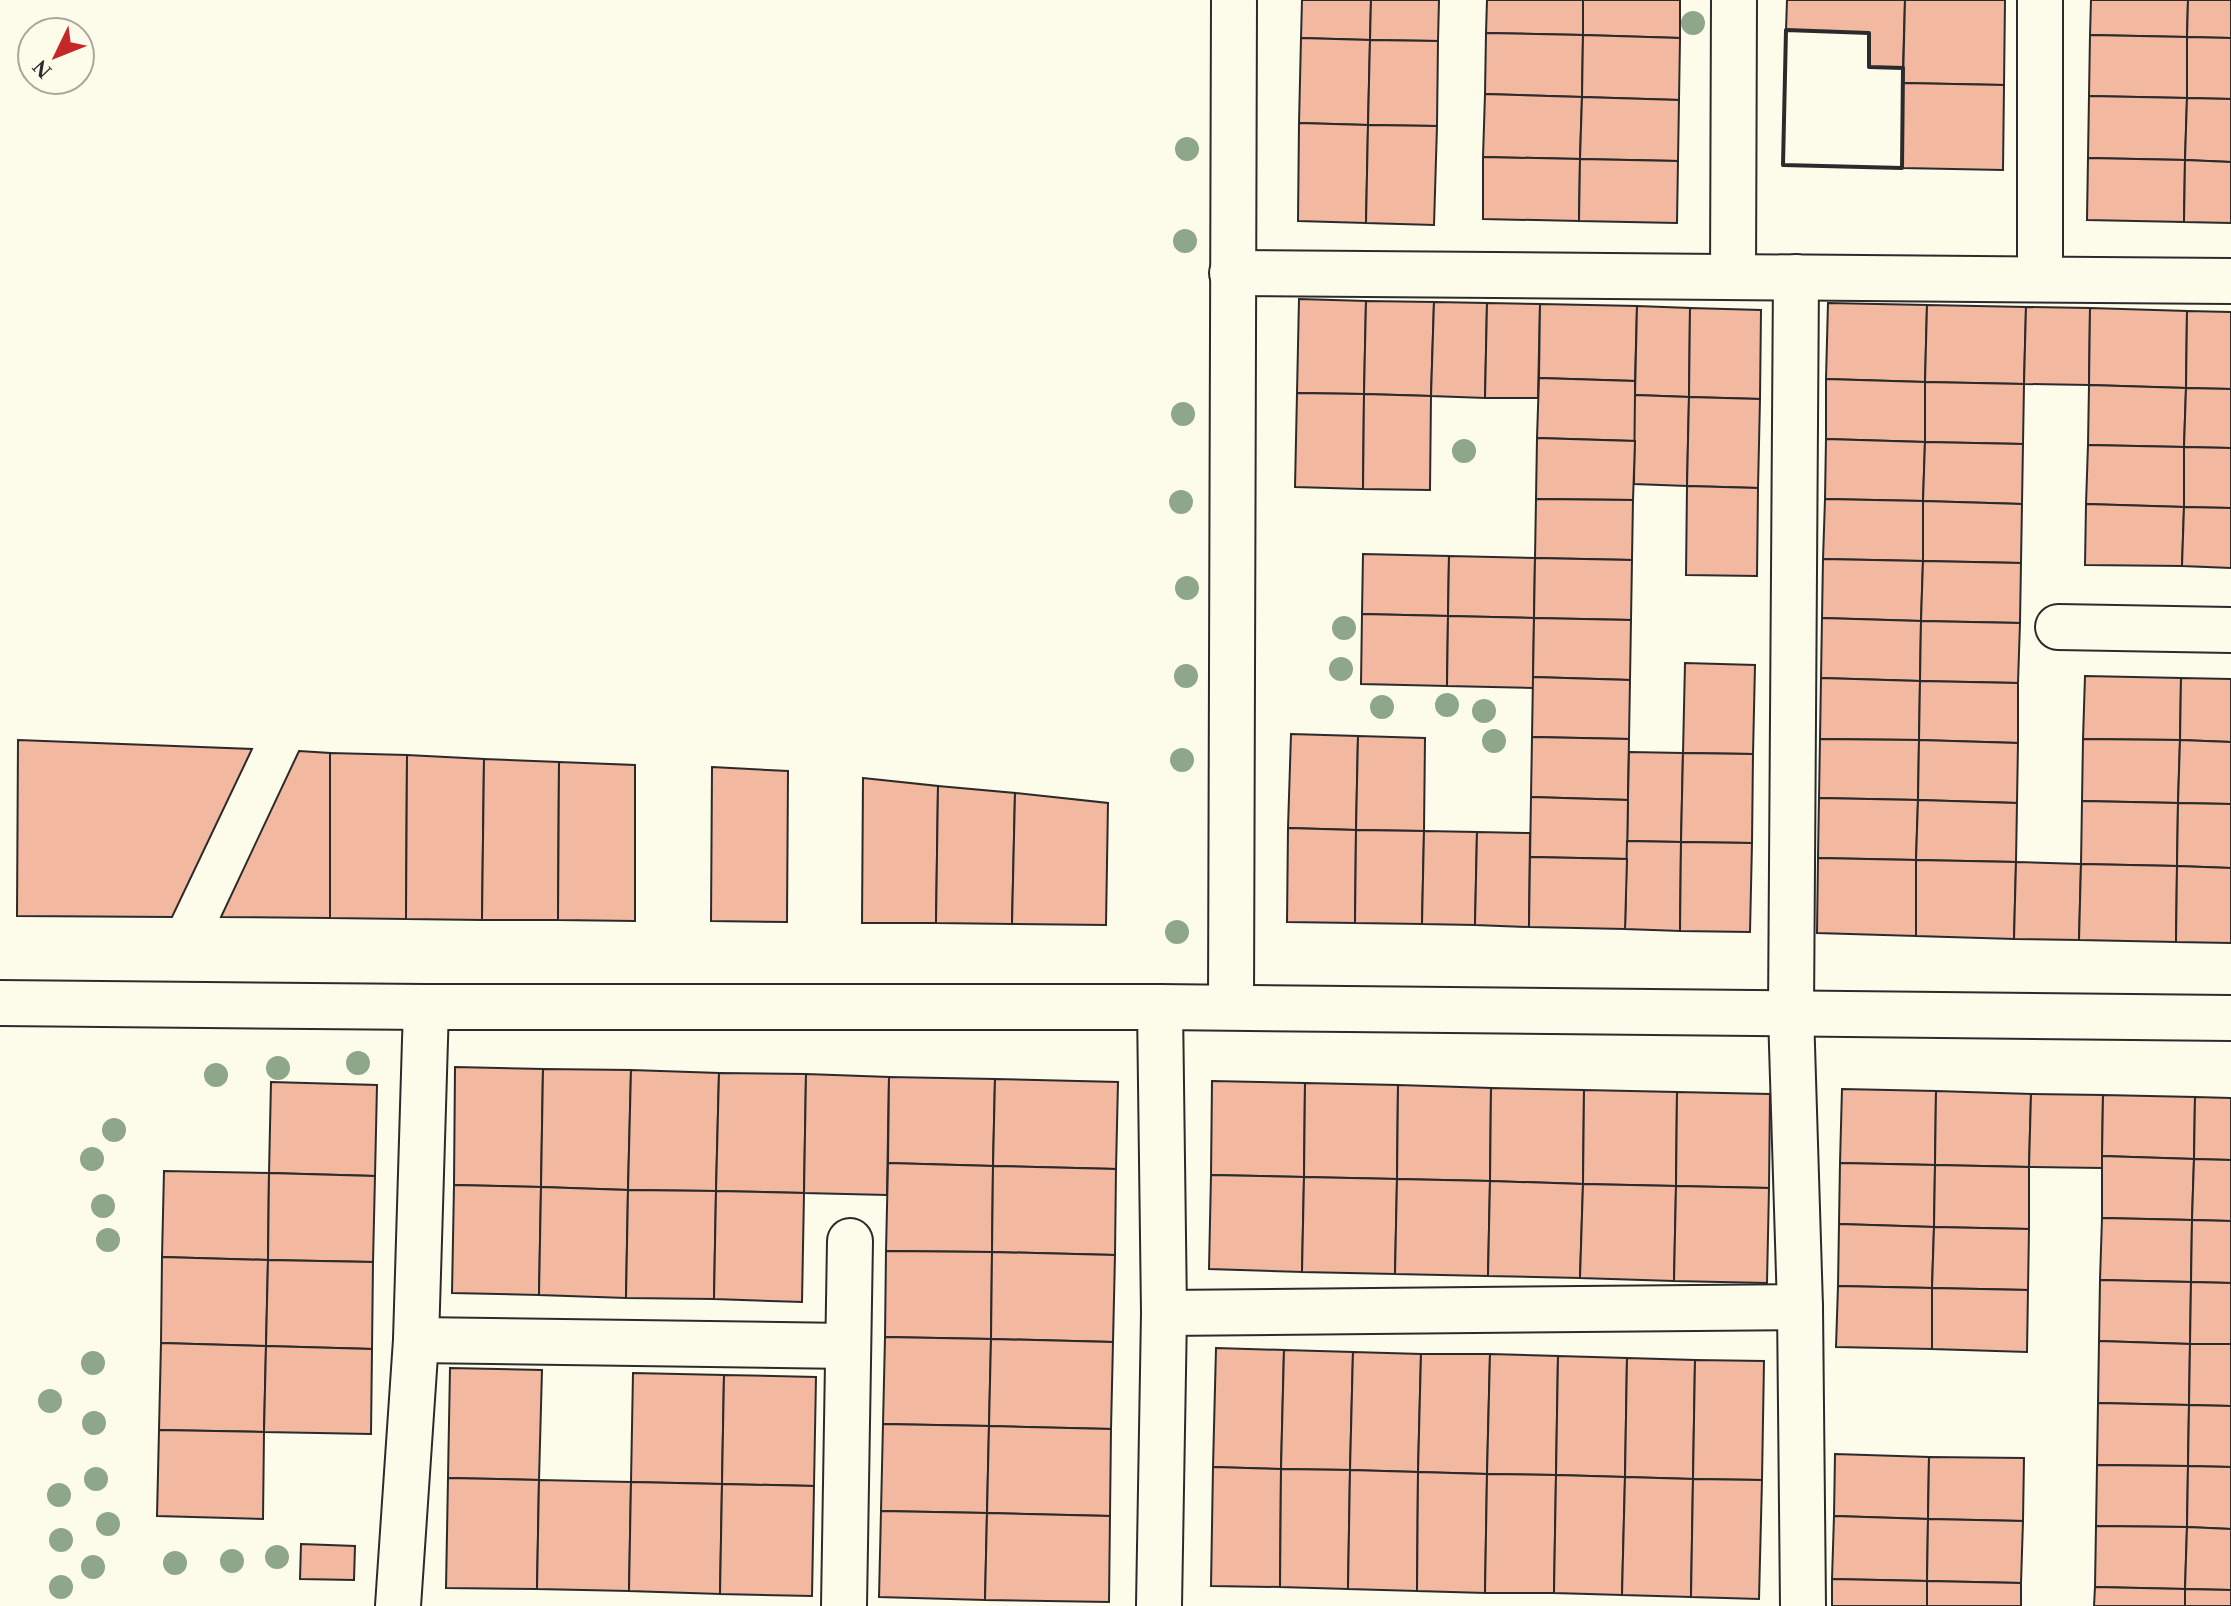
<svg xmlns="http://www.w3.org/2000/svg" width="2231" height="1606" font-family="'Times New Roman',serif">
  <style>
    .building { fill: #f2b8a0; stroke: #2b2b2b; stroke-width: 2 }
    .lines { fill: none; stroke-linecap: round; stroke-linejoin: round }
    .street-casing { stroke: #2b2b2b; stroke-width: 48 }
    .secondary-casing { stroke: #2b2b2b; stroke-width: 48 }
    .street { stroke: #fdfbea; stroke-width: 44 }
    .secondary { stroke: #fdfbea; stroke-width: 44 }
    .wall { stroke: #2b2b2b; stroke-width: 4 }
    .tree { fill: #8ea78a }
  </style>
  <rect width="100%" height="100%" fill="#fdfbea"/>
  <g class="building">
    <polygon points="1302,0 1371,0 1370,40 1301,38"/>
    <polygon points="1371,0 1439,0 1438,41 1370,40"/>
    <polygon points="1487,0 1583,0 1583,35 1486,33"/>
    <polygon points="1583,0 1680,0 1680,38 1583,35"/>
    <polygon points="1787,0 1905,0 1903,68 1869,67 1869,33 1786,30"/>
    <polygon points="1905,0 2005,0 2004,85 1903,83"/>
    <polygon points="2091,0 2188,0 2187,37 2090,35"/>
    <polygon points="2188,0 2231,0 2231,38 2187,37"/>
    <polygon points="1486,33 1583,35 1582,97 1485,94"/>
    <polygon points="1583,35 1680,38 1679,100 1582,97"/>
    <polygon points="2090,35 2187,37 2187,98 2089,96"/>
    <polygon points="2187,37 2231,38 2231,99 2187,98"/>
    <polygon points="1301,38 1370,40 1368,125 1299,123"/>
    <polygon points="1370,40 1438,41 1437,126 1368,125"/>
    <polygon points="1903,83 2004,85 2003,170 1902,168"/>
    <polygon points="1485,94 1582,97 1580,159 1483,157"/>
    <polygon points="2089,96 2187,98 2185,160 2088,158"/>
    <polygon points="1582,97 1679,100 1678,161 1580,159"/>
    <polygon points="2187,98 2231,99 2231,162 2185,160"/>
    <polygon points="1299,123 1368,125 1366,223 1298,221"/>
    <polygon points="1368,125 1437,126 1434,225 1366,223"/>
    <polygon points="1483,157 1580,159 1579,221 1483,219"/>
    <polygon points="2088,158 2185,160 2184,222 2087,220"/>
    <polygon points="1580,159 1678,161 1677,223 1579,221"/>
    <polygon points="2185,160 2231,162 2231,223 2184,222"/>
    <polygon points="1299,299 1366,301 1364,394 1297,393"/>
    <polygon points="1366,301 1434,302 1431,396 1364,394"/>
    <polygon points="1434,302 1487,303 1485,398 1431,396"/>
    <polygon points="1487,303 1540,304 1538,398 1485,398"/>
    <polygon points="1828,303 1927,305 1925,382 1826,379"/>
    <polygon points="1540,304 1637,306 1635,381 1539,378"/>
    <polygon points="1927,305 2026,307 2024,384 1925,382"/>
    <polygon points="1637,306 1690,308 1689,397 1635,395"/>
    <polygon points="2026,307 2090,308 2089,385 2024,384"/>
    <polygon points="1690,308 1761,310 1760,399 1689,397"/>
    <polygon points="2090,308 2187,311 2186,388 2089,385"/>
    <polygon points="2187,311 2231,312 2231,389 2186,388"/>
    <polygon points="1539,378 1635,381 1635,441 1537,438"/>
    <polygon points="1826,379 1925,382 1925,442 1826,439"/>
    <polygon points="1925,382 2024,384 2023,444 1925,442"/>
    <polygon points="2089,385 2186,388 2184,447 2088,445"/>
    <polygon points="2186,388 2231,389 2231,448 2184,447"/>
    <polygon points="1297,393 1364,394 1363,489 1295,487"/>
    <polygon points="1364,394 1431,396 1430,490 1363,489"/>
    <polygon points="1635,395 1689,397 1687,486 1634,484"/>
    <polygon points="1689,397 1760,399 1758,488 1687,486"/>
    <polygon points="1537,438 1635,441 1633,500 1536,499"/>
    <polygon points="1826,439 1925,442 1923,501 1825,499"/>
    <polygon points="1925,442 2023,444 2022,504 1923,501"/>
    <polygon points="2088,445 2184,447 2184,507 2086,504"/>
    <polygon points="2184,447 2231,448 2231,508 2184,507"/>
    <polygon points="1687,486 1758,488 1757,576 1686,575"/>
    <polygon points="1536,499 1633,500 1632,560 1535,558"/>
    <polygon points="1825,499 1923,501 1923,561 1823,559"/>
    <polygon points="1923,501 2022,504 2021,563 1923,561"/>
    <polygon points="2086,504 2184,507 2182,566 2085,565"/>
    <polygon points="2184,507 2231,508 2231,568 2182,566"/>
    <polygon points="1363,554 1449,556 1448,616 1362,614"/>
    <polygon points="1449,556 1535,558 1534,618 1448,616"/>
    <polygon points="1535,558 1632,560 1631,620 1534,618"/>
    <polygon points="1823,559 1923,561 1921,621 1822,618"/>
    <polygon points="1923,561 2021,563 2020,623 1921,621"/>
    <polygon points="1362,614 1448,616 1447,686 1361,684"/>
    <polygon points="1448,616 1534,618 1533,688 1447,686"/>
    <polygon points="1534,618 1631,620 1630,680 1533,677"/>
    <polygon points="1822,618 1921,621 1920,681 1821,678"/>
    <polygon points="1921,621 2020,623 2018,683 1920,681"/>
    <polygon points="1685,663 1755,665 1753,754 1683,753"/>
    <polygon points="2085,676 2181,678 2180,740 2083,739"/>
    <polygon points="1533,677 1630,680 1629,739 1532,737"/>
    <polygon points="1821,678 1920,681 1919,740 1820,739"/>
    <polygon points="2181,678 2231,679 2231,742 2180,740"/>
    <polygon points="1920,681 2018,683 2018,743 1919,740"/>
    <polygon points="1291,734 1358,736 1356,830 1288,828"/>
    <polygon points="1358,736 1425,738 1424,831 1356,830"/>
    <polygon points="1532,737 1629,739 1628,800 1531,797"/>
    <polygon points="1820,739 1919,740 1918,800 1819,798"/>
    <polygon points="2083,739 2180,740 2178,803 2082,801"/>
    <polygon points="18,740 252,749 172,917 17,916"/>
    <polygon points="1919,740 2018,743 2017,803 1918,800"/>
    <polygon points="2180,740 2231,742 2231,804 2178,803"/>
    <polygon points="299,751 330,753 330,918 221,917"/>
    <polygon points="1629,752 1683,753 1681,842 1627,841"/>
    <polygon points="330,753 407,755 406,919 330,918"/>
    <polygon points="1683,753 1753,754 1752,843 1681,842"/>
    <polygon points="407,755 484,759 482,920 406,919"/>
    <polygon points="484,759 559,762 558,920 482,920"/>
    <polygon points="559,762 635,765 635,921 558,920"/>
    <polygon points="712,767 788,771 787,922 711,921"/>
    <polygon points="863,778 938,786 936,923 862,923"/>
    <polygon points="938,786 1015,793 1012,924 936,923"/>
    <polygon points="1015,793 1108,803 1106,925 1012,924"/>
    <polygon points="1531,797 1628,800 1627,859 1530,857"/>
    <polygon points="1819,798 1918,800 1916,860 1818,858"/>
    <polygon points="1918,800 2017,803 2016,862 1916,860"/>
    <polygon points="2082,801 2178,803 2177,866 2081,864"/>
    <polygon points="2178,803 2231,804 2231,868 2177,866"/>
    <polygon points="1288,828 1356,830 1355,923 1287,922"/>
    <polygon points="1356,830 1424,831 1422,924 1355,923"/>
    <polygon points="1424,831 1477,832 1475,925 1422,924"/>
    <polygon points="1477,832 1530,833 1529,927 1475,925"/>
    <polygon points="1627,841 1681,842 1680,931 1625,929"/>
    <polygon points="1681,842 1752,843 1750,932 1680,931"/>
    <polygon points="1530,857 1627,859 1625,929 1529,927"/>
    <polygon points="1818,858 1916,860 1916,936 1817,933"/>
    <polygon points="1916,860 2016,862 2014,939 1916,936"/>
    <polygon points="2016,862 2081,864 2079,940 2014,939"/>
    <polygon points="2081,864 2177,866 2176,942 2079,940"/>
    <polygon points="2177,866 2231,868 2231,943 2176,942"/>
    <polygon points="455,1067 543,1069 541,1187 454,1185"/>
    <polygon points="543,1069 631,1070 628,1190 541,1187"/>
    <polygon points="631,1070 719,1073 716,1191 628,1190"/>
    <polygon points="719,1073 806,1074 804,1193 716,1191"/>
    <polygon points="806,1074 889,1077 887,1195 804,1193"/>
    <polygon points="889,1077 995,1079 993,1166 888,1163"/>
    <polygon points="995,1079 1118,1082 1116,1169 993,1166"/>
    <polygon points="1212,1081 1305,1083 1304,1177 1211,1175"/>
    <polygon points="271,1082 377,1085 375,1176 269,1173"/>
    <polygon points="1305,1083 1398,1085 1397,1179 1304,1177"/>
    <polygon points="1398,1085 1491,1088 1490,1181 1397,1179"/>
    <polygon points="1491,1088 1584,1090 1583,1184 1490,1181"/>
    <polygon points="1842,1089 1936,1091 1935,1165 1840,1163"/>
    <polygon points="1584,1090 1677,1092 1676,1186 1583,1184"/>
    <polygon points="1936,1091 2031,1094 2029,1167 1935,1165"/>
    <polygon points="1677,1092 1770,1094 1769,1188 1676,1186"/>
    <polygon points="2031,1094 2103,1095 2102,1168 2029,1167"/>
    <polygon points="2103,1095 2195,1097 2194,1159 2102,1156"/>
    <polygon points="2195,1097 2231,1098 2231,1160 2194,1159"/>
    <polygon points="2102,1156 2194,1159 2192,1220 2102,1218"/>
    <polygon points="2194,1159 2231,1160 2231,1221 2192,1220"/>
    <polygon points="888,1163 993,1166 992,1252 886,1251"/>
    <polygon points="1840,1163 1935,1165 1934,1227 1839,1224"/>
    <polygon points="1935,1165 2029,1167 2029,1229 1934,1227"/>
    <polygon points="993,1166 1116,1169 1115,1255 992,1252"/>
    <polygon points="164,1171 269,1173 268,1260 162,1257"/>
    <polygon points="269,1173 375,1176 373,1262 268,1260"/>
    <polygon points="1211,1175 1304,1177 1302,1272 1209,1269"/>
    <polygon points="1304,1177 1397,1179 1395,1274 1302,1272"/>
    <polygon points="1397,1179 1490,1181 1488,1276 1395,1274"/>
    <polygon points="1490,1181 1583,1184 1580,1278 1488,1276"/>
    <polygon points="1583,1184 1676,1186 1674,1281 1580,1278"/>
    <polygon points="454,1185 541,1187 539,1295 452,1293"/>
    <polygon points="1676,1186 1769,1188 1767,1283 1674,1281"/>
    <polygon points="541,1187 628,1190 626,1298 539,1295"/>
    <polygon points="628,1190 716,1191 714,1299 626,1298"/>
    <polygon points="716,1191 804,1193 802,1302 714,1299"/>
    <polygon points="2102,1218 2192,1220 2191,1282 2100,1280"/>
    <polygon points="2192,1220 2231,1221 2231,1283 2191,1282"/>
    <polygon points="1839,1224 1934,1227 1932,1288 1838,1286"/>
    <polygon points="1934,1227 2029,1229 2028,1290 1932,1288"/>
    <polygon points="886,1251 992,1252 991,1339 885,1337"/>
    <polygon points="992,1252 1115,1255 1113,1342 991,1339"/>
    <polygon points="162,1257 268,1260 266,1346 161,1343"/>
    <polygon points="268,1260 373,1262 372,1349 266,1346"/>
    <polygon points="2100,1280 2191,1282 2190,1344 2099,1341"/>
    <polygon points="2191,1282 2231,1283 2231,1344 2190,1344"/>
    <polygon points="1838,1286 1932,1288 1932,1349 1836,1347"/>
    <polygon points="1932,1288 2028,1290 2027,1352 1932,1349"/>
    <polygon points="885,1337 991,1339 989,1426 883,1424"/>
    <polygon points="991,1339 1113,1342 1111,1429 989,1426"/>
    <polygon points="2099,1341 2190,1344 2189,1405 2098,1403"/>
    <polygon points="161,1343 266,1346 264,1432 159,1430"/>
    <polygon points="2190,1344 2231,1344 2231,1406 2189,1405"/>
    <polygon points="266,1346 372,1349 371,1434 264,1432"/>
    <polygon points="1216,1348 1284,1350 1281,1469 1213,1467"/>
    <polygon points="1284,1350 1353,1352 1350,1470 1281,1469"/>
    <polygon points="1353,1352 1421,1354 1418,1472 1350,1470"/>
    <polygon points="1421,1354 1490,1354 1487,1474 1418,1472"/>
    <polygon points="1490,1354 1558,1356 1556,1475 1487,1474"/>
    <polygon points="1558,1356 1627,1358 1625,1477 1556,1475"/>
    <polygon points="1627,1358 1695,1360 1693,1479 1625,1477"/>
    <polygon points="1695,1360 1764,1361 1762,1480 1693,1479"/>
    <polygon points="450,1368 542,1370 539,1480 448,1478"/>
    <polygon points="633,1373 724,1375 722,1484 631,1482"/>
    <polygon points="724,1375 816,1377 814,1486 722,1484"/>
    <polygon points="2098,1403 2189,1405 2188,1466 2097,1465"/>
    <polygon points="2189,1405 2231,1406 2231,1467 2188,1466"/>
    <polygon points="883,1424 989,1426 987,1513 881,1511"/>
    <polygon points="989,1426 1111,1429 1110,1516 987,1513"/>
    <polygon points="159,1430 264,1432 263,1519 157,1516"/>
    <polygon points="1835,1454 1929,1457 1928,1519 1834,1516"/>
    <polygon points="1929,1457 2024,1458 2023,1521 1928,1519"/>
    <polygon points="2097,1465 2188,1466 2187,1527 2096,1526"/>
    <polygon points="2188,1466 2231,1467 2231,1529 2187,1527"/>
    <polygon points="1213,1467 1281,1469 1280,1587 1211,1586"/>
    <polygon points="1281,1469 1350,1470 1348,1589 1280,1587"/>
    <polygon points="1350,1470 1418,1472 1417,1591 1348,1589"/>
    <polygon points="1418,1472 1487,1474 1485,1593 1417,1591"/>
    <polygon points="1487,1474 1556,1475 1554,1593 1485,1593"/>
    <polygon points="1556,1475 1625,1477 1622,1595 1554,1593"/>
    <polygon points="1625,1477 1693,1479 1691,1597 1622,1595"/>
    <polygon points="448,1478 539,1480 537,1589 446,1588"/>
    <polygon points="1693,1479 1762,1480 1759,1599 1691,1597"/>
    <polygon points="539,1480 631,1482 629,1591 537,1589"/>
    <polygon points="631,1482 722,1484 720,1594 629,1591"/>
    <polygon points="722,1484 814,1486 812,1596 720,1594"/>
    <polygon points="881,1511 987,1513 985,1600 879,1597"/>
    <polygon points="987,1513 1110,1516 1109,1602 985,1600"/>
    <polygon points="1834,1516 1928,1519 1927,1581 1832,1579"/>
    <polygon points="1928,1519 2023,1521 2021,1583 1927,1581"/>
    <polygon points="2096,1526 2187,1527 2185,1589 2095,1587"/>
    <polygon points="2187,1527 2231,1529 2231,1590 2185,1589"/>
    <polygon points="301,1544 355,1546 354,1580 300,1579"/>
    <polygon points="1832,1579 1927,1581 1927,1606 1832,1606"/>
    <polygon points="1927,1581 2021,1583 2021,1606 1927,1606"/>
    <polygon points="2095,1587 2185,1589 2185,1606 2094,1606"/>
    <polygon points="2185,1589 2231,1590 2231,1606 2185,1606"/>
  </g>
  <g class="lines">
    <g class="street-casing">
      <g id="street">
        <polyline points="2040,0 2040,279"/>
        <polyline points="1232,273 2231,281"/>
        <polyline points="1733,277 1734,0"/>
        <polyline points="1796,277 1791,1013 1800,1307 1803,1606"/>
        <polyline points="2058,627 2231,630"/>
        <polyline points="1231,1007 1234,0"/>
        <polyline points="1164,1313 1800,1307"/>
        <polyline points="416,1340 848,1346"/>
        <polyline points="398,1606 416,1340 426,1007"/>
        <polyline points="844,1606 850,1241"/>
        <polyline points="1159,1606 1164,1313 1160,1007"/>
      </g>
    </g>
    <g class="secondary-casing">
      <polyline id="secondary" points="0,1003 426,1007 1160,1007 2231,1018"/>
    </g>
    <use href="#street" class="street"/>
    <use href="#secondary" class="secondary"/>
    <polygon class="wall" points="1786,30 1869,33 1869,67 1903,68 1902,168 1783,165"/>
  </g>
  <g class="tree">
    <circle cx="1693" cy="23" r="12"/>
    <circle cx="1187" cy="149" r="12"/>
    <circle cx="1185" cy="241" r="12"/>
    <circle cx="1183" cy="414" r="12"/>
    <circle cx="1464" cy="451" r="12"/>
    <circle cx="1181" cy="502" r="12"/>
    <circle cx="1187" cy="588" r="12"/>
    <circle cx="1344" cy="628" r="12"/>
    <circle cx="1341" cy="669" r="12"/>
    <circle cx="1186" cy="676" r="12"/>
    <circle cx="1447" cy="705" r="12"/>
    <circle cx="1382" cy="707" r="12"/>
    <circle cx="1484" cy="711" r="12"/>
    <circle cx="1494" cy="741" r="12"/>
    <circle cx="1182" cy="760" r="12"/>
    <circle cx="1177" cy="932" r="12"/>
    <circle cx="358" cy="1063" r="12"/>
    <circle cx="278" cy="1068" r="12"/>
    <circle cx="216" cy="1075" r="12"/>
    <circle cx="114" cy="1130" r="12"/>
    <circle cx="92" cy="1159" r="12"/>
    <circle cx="103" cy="1206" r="12"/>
    <circle cx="108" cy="1240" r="12"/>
    <circle cx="93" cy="1363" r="12"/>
    <circle cx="50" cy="1401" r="12"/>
    <circle cx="94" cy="1423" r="12"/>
    <circle cx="96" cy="1479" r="12"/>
    <circle cx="59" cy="1495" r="12"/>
    <circle cx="108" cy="1524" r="12"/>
    <circle cx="61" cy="1540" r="12"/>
    <circle cx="277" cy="1557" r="12"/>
    <circle cx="232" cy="1561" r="12"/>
    <circle cx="175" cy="1563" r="12"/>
    <circle cx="93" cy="1567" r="12"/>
    <circle cx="61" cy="1587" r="12"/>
  </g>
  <g transform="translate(56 56) rotate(227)"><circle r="38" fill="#fdfbea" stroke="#a9a89e" stroke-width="2"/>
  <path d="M0-6L14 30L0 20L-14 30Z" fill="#c62828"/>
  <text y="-12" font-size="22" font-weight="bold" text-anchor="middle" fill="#2b2b2b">N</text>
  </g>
</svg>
